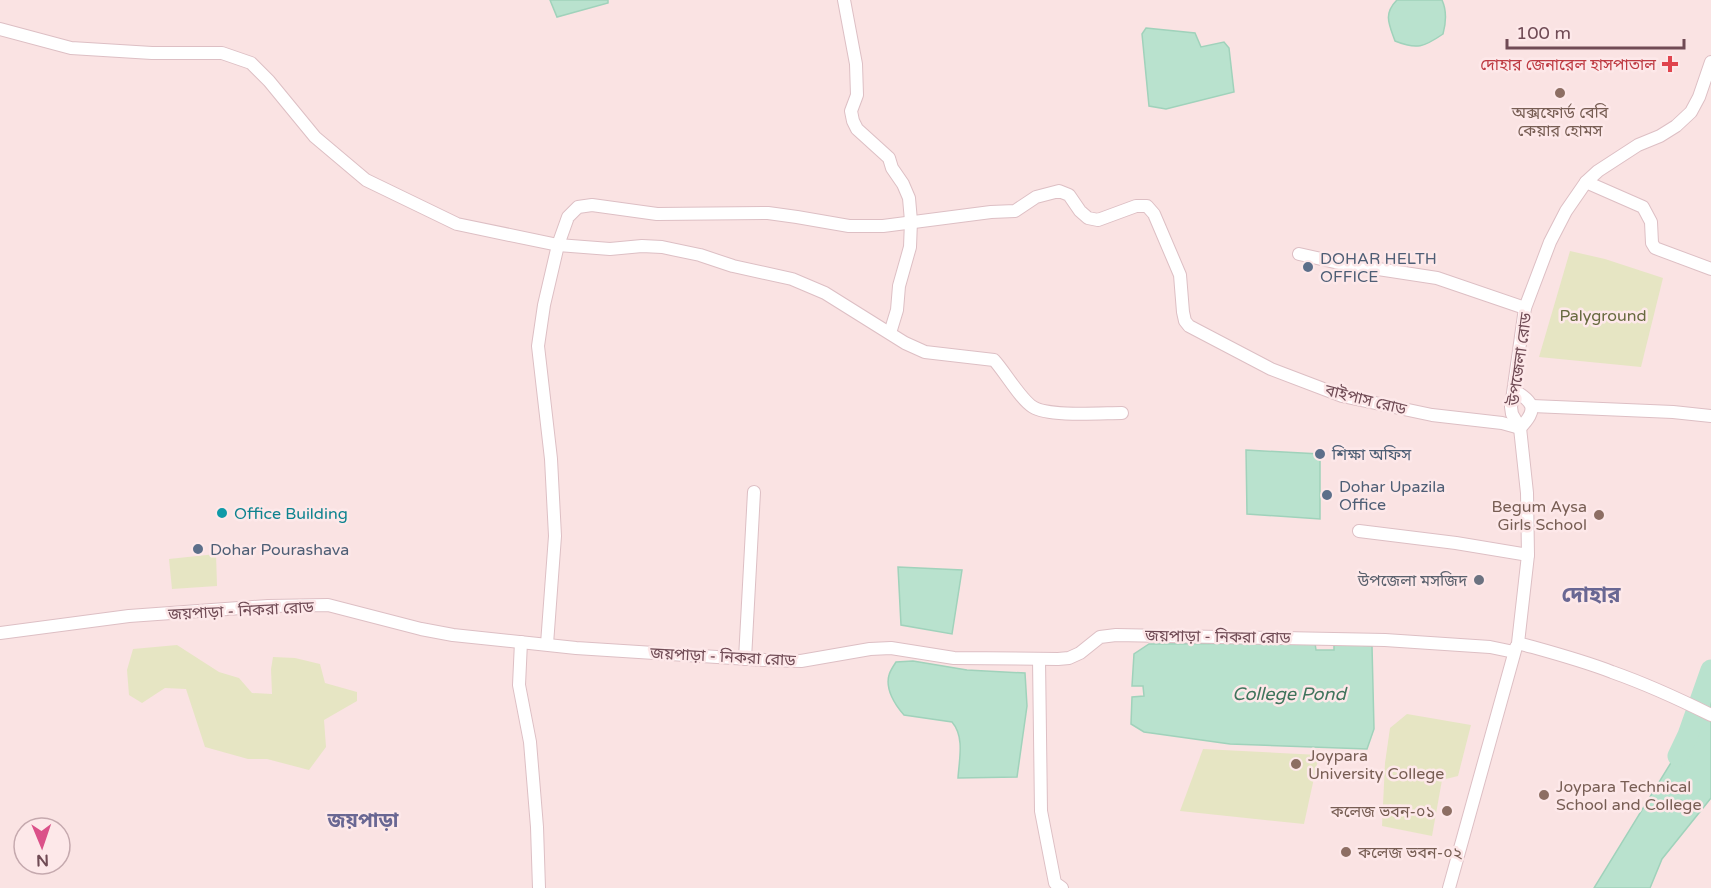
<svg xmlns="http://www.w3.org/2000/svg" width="1711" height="888" font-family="'Varela Round','Noto Sans Bengali',sans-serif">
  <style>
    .green { fill: #e6e5c3 }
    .water { fill: #b9e2ce; stroke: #a0d2bb; stroke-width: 1.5 }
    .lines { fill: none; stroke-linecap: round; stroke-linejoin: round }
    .river { stroke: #b9e2ce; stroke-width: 21 }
    .minor-casing { stroke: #ddbfc4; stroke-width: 14 }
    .minor { stroke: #fff; stroke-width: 12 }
    .health-dot { fill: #e0444e; stroke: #fde8e9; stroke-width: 2 }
    .education-dot { fill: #8d6e63; stroke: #fde8e9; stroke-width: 2 }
    .service-dot { fill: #5c6f8a; stroke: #fde8e9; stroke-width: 2 }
    .culture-dot { fill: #0f9aa8; stroke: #fde8e9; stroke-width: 2 }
    .worship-dot { fill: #6b7280; stroke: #fde8e9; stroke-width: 2 }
    .labels { text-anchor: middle; stroke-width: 5; stroke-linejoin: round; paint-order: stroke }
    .health-label { font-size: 16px; fill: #be3a42; stroke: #fde8e9; text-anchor: end }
    .education-label { font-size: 16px; fill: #785e54; stroke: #fde8e9; text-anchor: start }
    .service-label { font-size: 16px; fill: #4e5e75; stroke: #fde8e9; text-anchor: start }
    .park-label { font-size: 16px; fill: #676a3f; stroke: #fde8e9 }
    .street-label { font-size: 16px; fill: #704b55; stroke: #fde8e9 }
    .culture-label { font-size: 16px; fill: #0d838f; stroke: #fde8e9; text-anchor: start }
    .worship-label { font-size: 16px; fill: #5b616d; stroke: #fde8e9; text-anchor: end }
    .water-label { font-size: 18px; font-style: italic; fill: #40745c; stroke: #fde8e9 }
    .quarter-label { font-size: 20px; font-weight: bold; fill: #696793; stroke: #fde8e9 }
    .district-label { font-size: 22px; font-weight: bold; fill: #696793; stroke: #fde8e9 }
  </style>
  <rect width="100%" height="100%" fill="#fae3e3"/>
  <g class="green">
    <polygon points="1570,251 1605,259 1663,278 1641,367 1539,357"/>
    <polygon points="216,554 217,586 172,589 169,559"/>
    <polygon points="177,645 219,672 239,678 252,693 272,694 271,669 273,657 295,658 320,664 325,683 357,692 357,701 324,720 326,747 309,770 267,759 248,759 205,747 186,689 165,688 142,703 129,695 127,670 133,649"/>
    <polygon points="1407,714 1471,725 1458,776 1442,780 1432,836 1382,826 1385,763 1390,728"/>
    <polygon points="1203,749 1319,755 1304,824 1180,811"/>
  </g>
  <g class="water">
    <polygon points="550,0 608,0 608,3 557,17"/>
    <path d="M 1397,0 L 1442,0 C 1447,11 1446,23 1443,34 C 1424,47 1417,50 1395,41 C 1389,24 1383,14 1397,0 Z"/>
    <polygon points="1146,28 1195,33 1201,47 1224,42 1229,48 1234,92 1166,109 1149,106 1142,34"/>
    <polygon points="1246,450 1320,454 1320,519 1247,514"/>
    <polygon points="898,567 962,570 952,634 901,625"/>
    <polygon points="1315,643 1316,650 1334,650 1334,643 1372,646 1374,729 1367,749 1230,744 1144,732 1131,724 1132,697 1144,696 1143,686 1132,686 1134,654 1149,644"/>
    <path d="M 913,661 L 967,670 L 1025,673 L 1027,706 L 1017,777 L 958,778 C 959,760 965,737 952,722 L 904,715 C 895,705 885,689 889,675 C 890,671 894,665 896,662 Z"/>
    <polygon points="1711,670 1711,798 1662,859 1650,888 1594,888 1688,735"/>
  </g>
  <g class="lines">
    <polyline class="river" points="1678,756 1688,735 1711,670"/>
    <g class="minor-casing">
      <g id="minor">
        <polyline points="844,0 856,64 857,95 851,111 853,121 857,129 889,158 892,168 903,184 909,198 911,221 910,247 899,286 897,310 890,333"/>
        <path d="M 0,29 L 71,48 L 152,53 L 222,53 L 251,63 L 269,81 L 315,137 L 366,180 L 457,224 L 558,245 L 610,249 L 642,246 L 662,247 L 700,255 L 733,266 L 792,279 L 825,293 L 905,343 L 925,352 L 994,360 C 1005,372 1021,400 1033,407 C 1048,417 1102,413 1122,413"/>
        <path d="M 1711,62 L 1699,97 L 1691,112 L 1676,126 L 1660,136 L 1638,145 L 1598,171 L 1586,182 L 1566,211 L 1550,242 L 1525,308 L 1511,407 L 1512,414 L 1520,428 L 1527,493 L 1528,555 L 1518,643 C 1550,652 1581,660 1612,672 C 1646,684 1679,699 1711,715"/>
        <polyline points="1586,182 1643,207 1651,222 1652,243 1655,248 1711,269"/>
        <polyline points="1299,254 1339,263 1437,278 1525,308"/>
        <polyline points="1532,406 1673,412 1711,416"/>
        <polyline points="1359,531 1456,543 1528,555"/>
        <polyline points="0,633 129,616 268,606 328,605 421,629 453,635 576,648 765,660 801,661 870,649 891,648 954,658 1058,659 1069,658 1080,653 1100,637 1116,635 1385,640 1490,647 1514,652"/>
        <polyline points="521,642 519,685 530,742 537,827 539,888"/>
        <path d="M 547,644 L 555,536 L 551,459 L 538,346 L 544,305 L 558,245 L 568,217 L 578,207 L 592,205 L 657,214 L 768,213 L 797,217 L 849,226 L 883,226 L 991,212 L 1015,211 L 1036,197 L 1059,191 L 1069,195 L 1080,211 L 1088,218 L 1098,220 L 1136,206 L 1147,206 L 1154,214 L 1180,275 L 1183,312 L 1185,321 L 1189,326 L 1271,369 L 1342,396 L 1432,415 L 1502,423 L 1520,428 C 1538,409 1534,403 1514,390"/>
        <polyline points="745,659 754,492"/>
        <polyline points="1039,659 1041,811 1055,883 1062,888"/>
        <polyline points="1449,888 1516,647"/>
      </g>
    </g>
    <use href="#minor" class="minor"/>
  </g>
  <path class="health-dot" d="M1667 55h6v6h6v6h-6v6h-6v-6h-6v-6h6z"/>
  <g class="education-dot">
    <circle cx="1560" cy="93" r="6"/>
    <circle cx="1599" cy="515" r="6"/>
    <circle cx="1296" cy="764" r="6"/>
    <circle cx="1544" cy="795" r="6"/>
    <circle cx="1447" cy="811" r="6"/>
    <circle cx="1346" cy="852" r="6"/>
  </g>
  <g class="service-dot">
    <circle cx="1308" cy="267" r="6"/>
    <circle cx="1320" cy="454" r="6"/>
    <circle cx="1327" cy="495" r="6"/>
    <circle cx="198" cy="549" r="6"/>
  </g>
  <circle class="culture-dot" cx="222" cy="513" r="6"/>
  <circle class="worship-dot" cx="1479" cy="580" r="6"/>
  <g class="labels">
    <g class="health-label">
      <text x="1656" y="70">দোহার জেনারেল হাসপাতাল</text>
    </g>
    <g class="education-label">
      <text x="1560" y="118" text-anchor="middle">অক্সফোর্ড বেবি<tspan x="1560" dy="18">কেয়ার হোমস</tspan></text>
      <text x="1587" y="512" text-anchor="end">Begum Aysa<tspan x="1587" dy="18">Girls School</tspan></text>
      <text x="1308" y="761">Joypara<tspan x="1308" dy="18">University College</tspan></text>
      <text x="1556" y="792">Joypara Technical<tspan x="1556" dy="18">School and College</tspan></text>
      <text x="1435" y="817" text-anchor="end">কলেজ ভবন-০১</text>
      <text x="1358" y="858">কলেজ ভবন-০২</text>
    </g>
    <g class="service-label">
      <text x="1320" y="264">DOHAR HELTH<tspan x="1320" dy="18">OFFICE</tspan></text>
      <text x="1332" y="460">শিক্ষা অফিস</text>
      <text x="1339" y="492">Dohar Upazila<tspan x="1339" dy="18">Office</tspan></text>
      <text x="210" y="555">Dohar Pourashava</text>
    </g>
    <g class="park-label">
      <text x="1603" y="321">Palyground</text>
    </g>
    <g class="street-label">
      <text transform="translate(1519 359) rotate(-82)" y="6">উপজেলা রোড</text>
      <text transform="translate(1366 399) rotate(14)" y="6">বাইপাস রোড</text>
      <text transform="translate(241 610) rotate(-3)" y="6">জয়পাড়া - নিকরা রোড</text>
      <text transform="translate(1218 636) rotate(1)" y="6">জয়পাড়া - নিকরা রোড</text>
      <text transform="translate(723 656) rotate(3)" y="6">জয়পাড়া - নিকরা রোড</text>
    </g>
    <g class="culture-label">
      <text x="234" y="519">Office Building</text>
    </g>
    <g class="worship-label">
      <text x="1467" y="586">উপজেলা মসজিদ</text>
    </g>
    <g class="water-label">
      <text x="1289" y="700">College Pond</text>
    </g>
    <g class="quarter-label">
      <text x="363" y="827">জয়পাড়া</text>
    </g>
    <g class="district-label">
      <text x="1591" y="602">দোহার</text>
    </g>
  </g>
  <g transform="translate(42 846) rotate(178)"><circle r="28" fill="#fde8e9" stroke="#c5a9ae" stroke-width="1.5"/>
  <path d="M0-4.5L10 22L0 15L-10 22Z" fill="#db5189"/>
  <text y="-9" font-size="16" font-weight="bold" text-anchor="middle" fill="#704b55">N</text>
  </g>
  <path d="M1507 39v9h177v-9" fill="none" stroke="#704b55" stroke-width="3"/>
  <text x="1516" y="39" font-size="18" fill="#704b55" stroke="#fde8e9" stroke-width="4.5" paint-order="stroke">100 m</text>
</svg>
